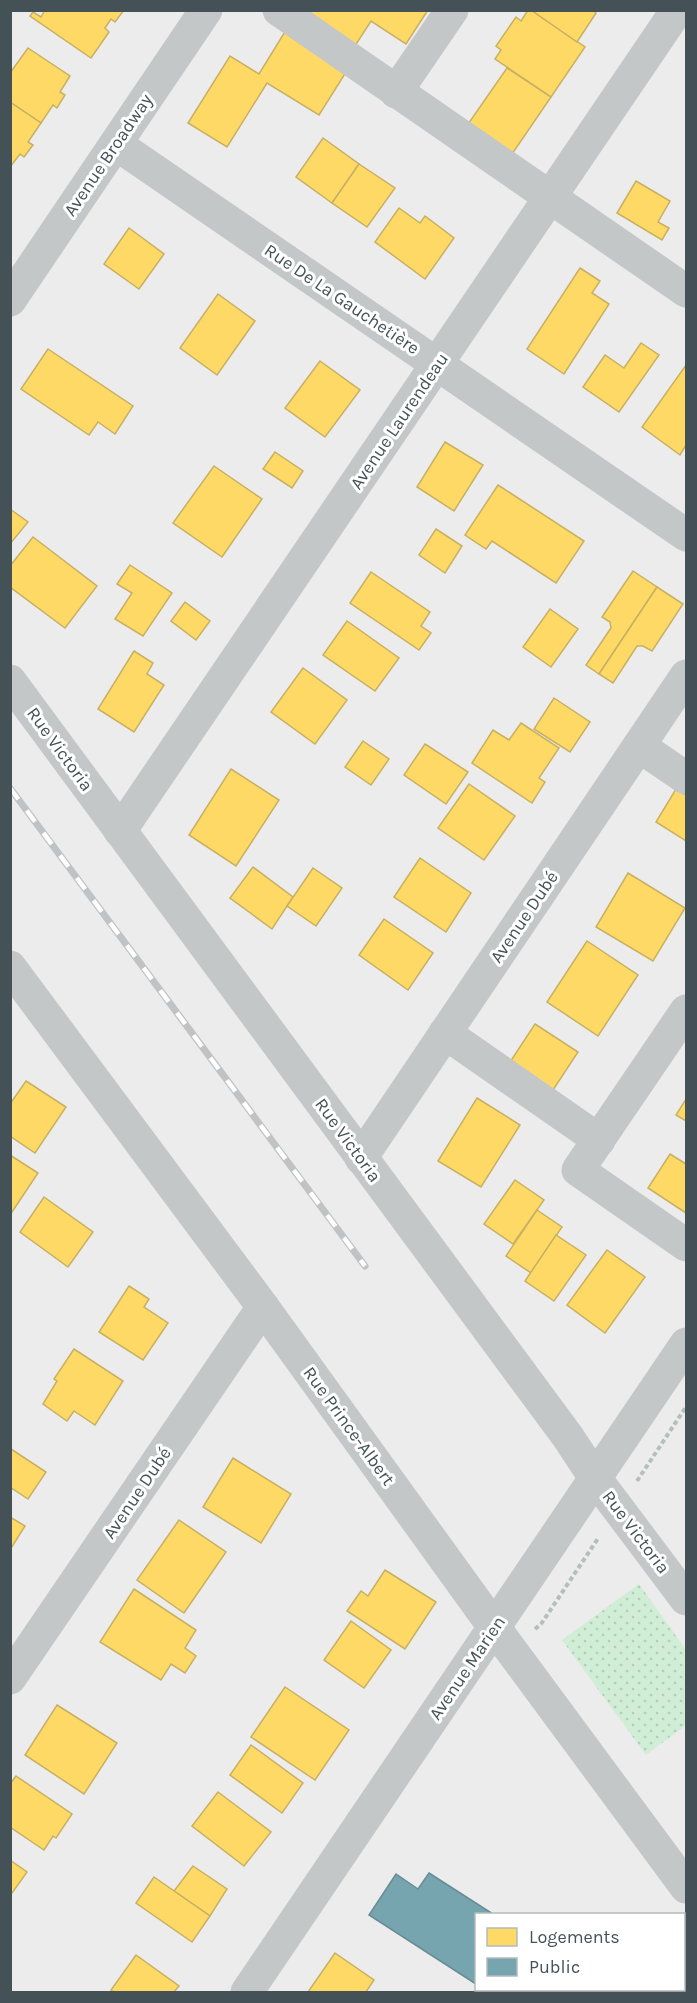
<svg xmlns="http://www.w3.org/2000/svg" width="697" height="2003" font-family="Karla,sans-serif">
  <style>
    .park { fill: url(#park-dots) }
    .homes { fill: #ffd966; stroke: #c7b062; stroke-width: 1.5 }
    .public { fill: #76a5af; stroke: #678c95; stroke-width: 1.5 }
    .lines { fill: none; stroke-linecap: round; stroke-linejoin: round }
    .path { stroke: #b3c0ba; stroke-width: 4; stroke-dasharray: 4.5 3; stroke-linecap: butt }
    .minor { stroke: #c4c7c8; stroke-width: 33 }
    .rail-casing { stroke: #c0c2c3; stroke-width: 7 }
    .rail { stroke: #fff; stroke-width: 4.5; stroke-dasharray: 14; stroke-linecap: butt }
    .labels { text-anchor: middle; stroke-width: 6; stroke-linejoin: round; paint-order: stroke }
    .street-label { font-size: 18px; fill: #445258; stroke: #fff }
  </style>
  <defs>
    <pattern id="park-dots" width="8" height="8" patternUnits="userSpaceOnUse" patternTransform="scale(1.5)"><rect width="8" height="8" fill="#d0edd6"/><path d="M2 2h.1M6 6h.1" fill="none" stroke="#b4cdba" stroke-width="1.8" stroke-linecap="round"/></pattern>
  </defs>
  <rect width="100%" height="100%" fill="#edecec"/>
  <polygon class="park" points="639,1584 686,1650 686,1725 646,1755 562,1640"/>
  <g class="homes">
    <polygon points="45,10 124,10 115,22 111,19 105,28 109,32 91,58 30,16 33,12 41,17"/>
    <polygon points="301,10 428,10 406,44 371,21 353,49"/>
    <polygon points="528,10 531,10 585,47 551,97 495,59 501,50 496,46 516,17 521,21"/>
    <polygon points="531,10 593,10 596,13 577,42"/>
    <polygon points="286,30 348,69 319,115 267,83 227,147 188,123 230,56 259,74"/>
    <polygon points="28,48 70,76 60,92 65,95 57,108 53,105 41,123 10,102 10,73"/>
    <polygon points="507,68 551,97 510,157 466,127"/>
    <polygon points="10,102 41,123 28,142 33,145 24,157 20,154 10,167"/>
    <polygon points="323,138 359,164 332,203 296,177"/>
    <polygon points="359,164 395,188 367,227 332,203"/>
    <polygon points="636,181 670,201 658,222 669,228 662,240 617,213"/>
    <polygon points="399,208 420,223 425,216 454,238 425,279 375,242"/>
    <polygon points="129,228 164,254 139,289 104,264"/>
    <polygon points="580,268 600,281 592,293 609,304 564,374 527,349"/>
    <polygon points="218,294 255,321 217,375 180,348"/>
    <polygon points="641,343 659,355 619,412 583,387 605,355 624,368"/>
    <polygon points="48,349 133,406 115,434 98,422 89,435 21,389"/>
    <polygon points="320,361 360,390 325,437 285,408"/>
    <polygon points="686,365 686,445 680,455 642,427"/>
    <polygon points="445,442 483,465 454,511 417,487"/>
    <polygon points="275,452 303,471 292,488 263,469"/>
    <polygon points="214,466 262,499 222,557 173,523"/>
    <polygon points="498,485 584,541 556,583 492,541 486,549 465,535"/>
    <polygon points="10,509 28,522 10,544"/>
    <polygon points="436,529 462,546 445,573 419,555"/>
    <polygon points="33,537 97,586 65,628 10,587 10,566"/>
    <polygon points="130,565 172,593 143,636 115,619 132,593 117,584"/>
    <polygon points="633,571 657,587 599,674 586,665 611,628 610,622 602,617"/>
    <polygon points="371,572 430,612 421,626 431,633 419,650 350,603"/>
    <polygon points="657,587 683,604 652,651 643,646 637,646 613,683 599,674"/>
    <polygon points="185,602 210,621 196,640 171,621"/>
    <polygon points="550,609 578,629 551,667 523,647"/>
    <polygon points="347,621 399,658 375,691 323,655"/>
    <polygon points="134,651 153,663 147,674 164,685 134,732 98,709"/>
    <polygon points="303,668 347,700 315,744 271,712"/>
    <polygon points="554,698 590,722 570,752 534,729"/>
    <polygon points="521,723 559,748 539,778 545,782 532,803 472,763 493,730 509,740"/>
    <polygon points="363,741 389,759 371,785 345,767"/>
    <polygon points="425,744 468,772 446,804 404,775"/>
    <polygon points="231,769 279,800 236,866 189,835"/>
    <polygon points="469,784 515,816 484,860 438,828"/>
    <polygon points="676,789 686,795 686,841 656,822"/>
    <polygon points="420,858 471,893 446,932 394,897"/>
    <polygon points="253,867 293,897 272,929 230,898"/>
    <polygon points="313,868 342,888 316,926 287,906"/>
    <polygon points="628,873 685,908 653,961 596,927"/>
    <polygon points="384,919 433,953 408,990 359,955"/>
    <polygon points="587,941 638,975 598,1036 547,1002"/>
    <polygon points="535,1024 578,1052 553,1090 510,1062"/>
    <polygon points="26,1081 66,1107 35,1153 10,1136 10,1104"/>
    <polygon points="477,1098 520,1125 481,1187 438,1161"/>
    <polygon points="686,1099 686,1121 676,1115"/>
    <polygon points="670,1154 686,1164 686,1213 648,1188"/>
    <polygon points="10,1155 38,1173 12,1212 10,1210"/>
    <polygon points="515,1180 544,1200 513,1244 484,1224"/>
    <polygon points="44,1197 93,1232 68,1267 20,1232"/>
    <polygon points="537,1210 562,1227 531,1273 506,1256"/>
    <polygon points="556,1235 586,1255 554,1301 525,1281"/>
    <polygon points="607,1250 645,1277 605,1333 567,1305"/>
    <polygon points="129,1286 149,1299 144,1307 168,1323 143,1360 99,1332"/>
    <polygon points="74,1349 123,1381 95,1425 74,1411 67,1421 43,1404 57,1381 54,1379"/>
    <polygon points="11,1449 46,1472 28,1499 10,1487"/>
    <polygon points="233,1458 291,1494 261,1543 203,1507"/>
    <polygon points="10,1517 25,1526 10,1550"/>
    <polygon points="179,1520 226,1552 184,1613 137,1580"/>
    <polygon points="385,1570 436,1602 405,1649 347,1611 361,1591 368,1596"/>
    <polygon points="134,1589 196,1630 185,1648 196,1656 185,1673 171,1664 161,1680 100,1642"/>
    <polygon points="351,1621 391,1650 364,1688 324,1660"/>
    <polygon points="285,1687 349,1730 315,1780 251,1737"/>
    <polygon points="57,1705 117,1743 84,1794 25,1755"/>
    <polygon points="251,1745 303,1783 282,1813 230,1775"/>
    <polygon points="16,1776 72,1814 56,1838 53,1836 44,1850 10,1827 10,1784"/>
    <polygon points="218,1792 271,1832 244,1866 192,1826"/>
    <polygon points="10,1860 27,1872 10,1896"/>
    <polygon points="193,1866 227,1889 210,1916 174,1891"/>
    <polygon points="154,1877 210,1916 192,1942 136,1903"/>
    <polygon points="335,1953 374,1980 366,1992 308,1992"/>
    <polygon points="136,1955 179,1986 174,1992 114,1992 111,1990"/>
  </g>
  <polygon class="public" points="429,1873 493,1914 476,1914 476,1984 369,1915 396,1874 418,1889"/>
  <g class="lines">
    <g class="path">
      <polyline points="637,1481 686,1407"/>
      <polyline points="535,1629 541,1624 599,1537"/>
    </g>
    <g class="minor">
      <polyline points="279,10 686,291"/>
      <polyline points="396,92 452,10"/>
      <polyline points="116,144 686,535"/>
      <polyline points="10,300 206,10"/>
      <polyline points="10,681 568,1437 595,1478 686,1599"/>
      <polyline points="639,746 686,778"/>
      <polyline points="120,831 677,10"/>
      <polyline points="10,967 263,1307 494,1627 686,1887"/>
      <polyline points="686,1011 578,1170 686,1245"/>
      <polyline points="445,1033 599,1140"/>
      <polyline points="361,1158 686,676"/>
      <polyline points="10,1678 263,1307"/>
      <polyline points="247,1992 686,1344"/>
    </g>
    <g class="rail-casing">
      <polyline id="rail" points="10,788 365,1266"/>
    </g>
    <use href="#rail" class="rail"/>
  </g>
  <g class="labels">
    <g class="street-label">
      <text transform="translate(108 155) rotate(-56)" y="6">Avenue Broadway</text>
      <text transform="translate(342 299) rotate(34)" y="6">Rue De La Gauchetière</text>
      <text transform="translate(399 421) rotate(-56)" y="6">Avenue Laurendeau</text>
      <text transform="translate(60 749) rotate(54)" y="6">Rue Victoria</text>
      <text transform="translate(524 917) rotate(-56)" y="6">Avenue Dubé</text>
      <text transform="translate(348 1140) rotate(54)" y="6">Rue Victoria</text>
      <text transform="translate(349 1426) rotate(54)" y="6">Rue Prince-Albert</text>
      <text transform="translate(137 1493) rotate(-56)" y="6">Avenue Dubé</text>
      <text transform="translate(636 1532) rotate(53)" y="6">Rue Victoria</text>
      <text transform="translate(467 1668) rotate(-56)" y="6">Avenue Marien</text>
    </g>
  </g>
  <rect width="697" height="2003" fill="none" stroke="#445258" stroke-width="24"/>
  <rect x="475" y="1913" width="210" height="78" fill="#ffffff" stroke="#b4babc" stroke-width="1.5"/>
  <rect x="487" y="1928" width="30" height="18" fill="#ffd966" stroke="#b4babc" stroke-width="1.5"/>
  <text x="529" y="1943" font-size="18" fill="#445258">Logements</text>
  <rect x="487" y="1958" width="30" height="18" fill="#76a5af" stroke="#b4babc" stroke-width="1.5"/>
  <text x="529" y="1973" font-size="18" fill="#445258">Public</text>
</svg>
